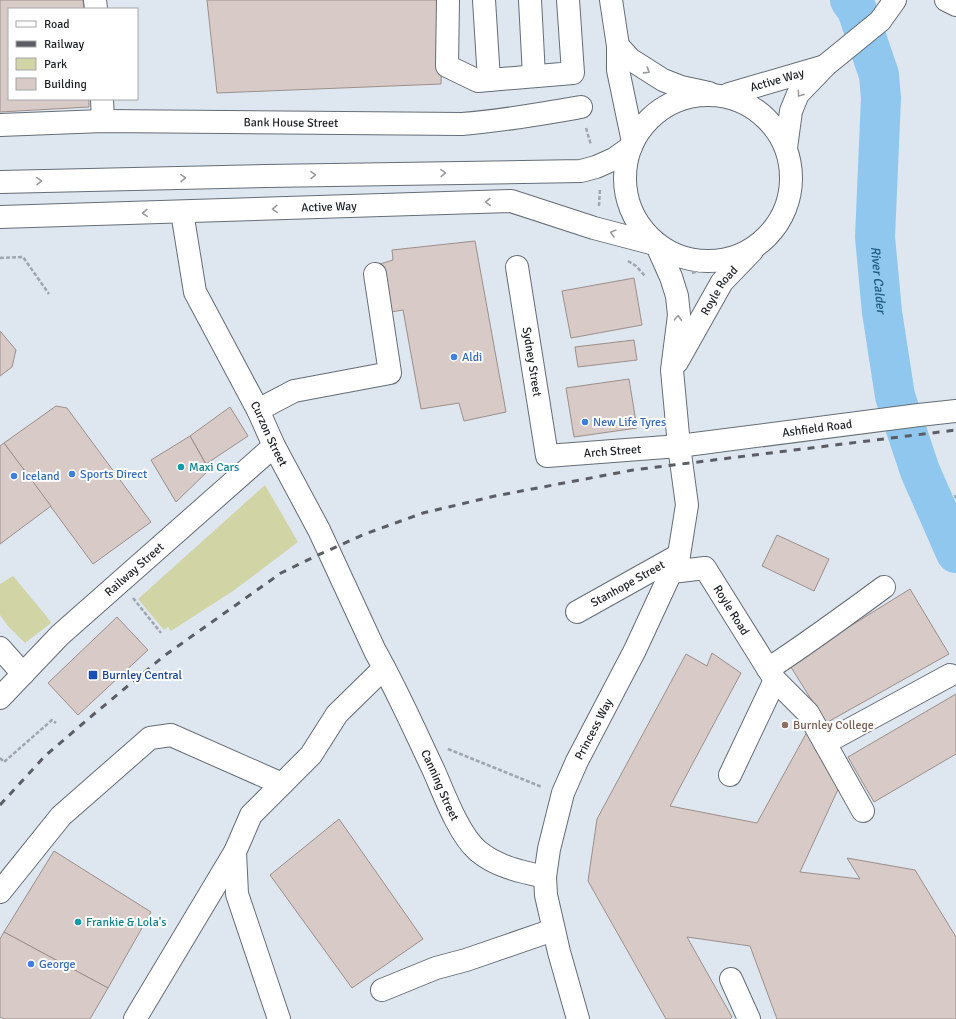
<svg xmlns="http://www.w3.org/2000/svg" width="956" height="1019" font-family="Signika,sans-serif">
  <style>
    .green { fill: #d1d5a6 }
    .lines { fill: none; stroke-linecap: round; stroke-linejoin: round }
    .river { stroke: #8fc7ee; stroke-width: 40 }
    .building { fill: #d8cbc7; stroke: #9c8f8b }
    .minor-casing { stroke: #656d75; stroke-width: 24 }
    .major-casing { stroke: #656d75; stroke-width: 24 }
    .path { stroke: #9fa6ae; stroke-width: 2.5; stroke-dasharray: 4 2; stroke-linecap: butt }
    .minor { stroke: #fff; stroke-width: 22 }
    .major { stroke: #fff; stroke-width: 22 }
    .rail { stroke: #5a5e64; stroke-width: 3; stroke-dasharray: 7 7; stroke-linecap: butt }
    .oneway { stroke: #9a9b9d }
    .shop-dot { fill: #3f7fe0; stroke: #fff; stroke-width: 1.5 }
    .culture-dot { fill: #0f9aa8; stroke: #fff; stroke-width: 1.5 }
    .transit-dot { fill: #1a4fb4; stroke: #fff; stroke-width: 1.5 }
    .education-dot { fill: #8d6e63; stroke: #fff; stroke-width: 1.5 }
    .labels { text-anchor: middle; stroke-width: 4; stroke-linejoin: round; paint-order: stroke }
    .street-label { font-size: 12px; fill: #1e2125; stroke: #fff }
    .shop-label { font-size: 12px; fill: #366cbe; stroke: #fff; text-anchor: start }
    .culture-label { font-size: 12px; fill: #0d838f; stroke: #fff; text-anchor: start }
    .transit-label { font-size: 12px; fill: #164399; stroke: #fff; text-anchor: start }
    .education-label { font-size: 12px; fill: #785e54; stroke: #fff; text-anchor: start }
    .water-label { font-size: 13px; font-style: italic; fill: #1c5b81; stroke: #fff }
  </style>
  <rect width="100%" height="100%" fill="#dee6f0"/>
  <g class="green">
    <polygon points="265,485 298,542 233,591 171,631 168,627 164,630 138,599"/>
    <polygon points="13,576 47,617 51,623 25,643 8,626 0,615 0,584"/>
  </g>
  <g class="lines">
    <path class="river" id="s1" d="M 850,0 L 857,10 L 879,75 L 881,98 L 875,237 L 882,312 L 895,396 L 920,471 L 956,553"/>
  </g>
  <g class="building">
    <polygon points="0,0 83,0 84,9 9,9 9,99 89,99 89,107 0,112"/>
    <polygon points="207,0 442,0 441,84 217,93"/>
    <polygon points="475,241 506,412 464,421 459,403 421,409 403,310 391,312 380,264 393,260 392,250"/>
    <polygon points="634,278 642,325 571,338 562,291"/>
    <polygon points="0,331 16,350 12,367 0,376"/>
    <polygon points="634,340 637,360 578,367 575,347"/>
    <polygon points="629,379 637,428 574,437 566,388"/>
    <polygon points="56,406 67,408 151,522 93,564 4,443"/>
    <polygon points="230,407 248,436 206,464 190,436"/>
    <polygon points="190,436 209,470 176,502 151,460"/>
    <polygon points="4,443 51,506 0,544 0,446"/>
    <polygon points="777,535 829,559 814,591 762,566"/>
    <polygon points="910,589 949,654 826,723 789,664"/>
    <polygon points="117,617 148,650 78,715 48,683"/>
    <polygon points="712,653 741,673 670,806 757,823 807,732 840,785 800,872 860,879 847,858 915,870 956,937 956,1019 777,1019 750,946 687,937 732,1017 730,1019 666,1019 588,881 597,819 686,654 707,666"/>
    <polygon points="956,694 956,754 874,802 848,757"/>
    <polygon points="339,819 423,939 352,988 270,875"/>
    <polygon points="54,851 151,912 108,988 4,932"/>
    <polygon points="4,932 108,988 90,1019 4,1019 0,1017 0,939"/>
  </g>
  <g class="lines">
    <g class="minor-casing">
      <g id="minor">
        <polyline points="95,0 96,9"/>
        <polyline points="448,0 447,66 478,81 573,73 568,0"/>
        <polyline points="484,0 489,80"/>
        <polyline points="530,0 534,76"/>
        <polyline points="611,0 618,46 618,70 633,142"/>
        <polyline points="946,0 956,5"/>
        <polyline points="618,46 630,59 663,80 681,87 709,93"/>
        <polyline points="102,99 103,121"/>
        <path id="s2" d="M 0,125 L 103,121 L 462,124 C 502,121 541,114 581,107"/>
        <path id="s3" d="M 182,212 L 195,292 L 258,410 L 274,446 L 319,530 L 375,651 C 397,690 415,731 434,771 C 444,794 459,835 478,851 C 497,867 522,872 545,877"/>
        <path id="s4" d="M 517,267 L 547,456 L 679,446 L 919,415 L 956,411"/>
        <polyline points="258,410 294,391 390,373 375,274"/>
        <path id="s5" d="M 672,572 L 705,568 L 775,680 L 808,713 L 863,811"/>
        <path id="s6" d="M 577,612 L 679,555"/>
        <polyline points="0,648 23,674"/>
        <path d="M 768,669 C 808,643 846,615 884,587"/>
        <path id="s7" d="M 0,698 L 60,635 L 274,446"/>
        <polyline points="825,743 950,675"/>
        <polyline points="730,775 775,680"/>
        <polyline points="0,892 61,816 150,738 171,735 282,784"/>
        <polyline points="731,979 749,1019"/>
        <polyline points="382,990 436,968 466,960 553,930"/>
        <polyline points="135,1019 235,852"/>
        <polyline points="279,1019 237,894 235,852 251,815 311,755 337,714 384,668"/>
      </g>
    </g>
    <g class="major-casing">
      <g id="major">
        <path id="s8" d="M 729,94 L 825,66"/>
        <circle cx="708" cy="178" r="83"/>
        <polyline points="786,148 791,111 798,94 826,65 880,21 895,0"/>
        <polyline points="0,182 266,176 581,171 596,167 614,159 631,147"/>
        <path id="s9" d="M 0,217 L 511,201 L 594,228 L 651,243"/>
        <path id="s10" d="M 677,362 L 722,282 L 752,251"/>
        <path id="s11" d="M 578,1019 L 559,952 L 546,895 L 545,877 L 549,849 L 563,793 L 577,761 L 635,650 L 679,555 L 687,505 L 679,446 L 672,370 L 679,315 L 677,296 L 671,277 L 658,248"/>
      </g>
    </g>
    <g class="path">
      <polyline points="586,128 591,145"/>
      <polyline points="599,206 600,189"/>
      <polyline points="0,258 23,257 49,294"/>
      <polyline points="628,261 636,266 645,276"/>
      <polyline points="692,273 699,271 702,272"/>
      <polyline points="955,495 956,498"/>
      <polyline points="133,598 161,633"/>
      <polyline points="448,749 542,787"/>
      <polyline points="0,758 4,762 52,720 56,723"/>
    </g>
    <use href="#minor" class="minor"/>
    <use href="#major" class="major"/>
    <polyline class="rail" points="0,805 45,756 94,714 164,656 281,573 318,555 365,534 423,513 495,496 633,470 956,430"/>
  </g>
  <defs><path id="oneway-chevron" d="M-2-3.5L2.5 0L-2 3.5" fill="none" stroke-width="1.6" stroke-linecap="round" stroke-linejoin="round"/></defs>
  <g class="oneway">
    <use href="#oneway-chevron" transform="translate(647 71) rotate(32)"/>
    <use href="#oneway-chevron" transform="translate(800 94) rotate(126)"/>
    <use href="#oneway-chevron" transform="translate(443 173) rotate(-1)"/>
    <use href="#oneway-chevron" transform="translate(313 175) rotate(-1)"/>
    <use href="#oneway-chevron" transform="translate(183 178) rotate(-1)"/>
    <use href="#oneway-chevron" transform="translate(39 181) rotate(-1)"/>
    <use href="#oneway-chevron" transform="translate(488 202) rotate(178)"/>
    <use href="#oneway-chevron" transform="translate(275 209) rotate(178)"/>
    <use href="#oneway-chevron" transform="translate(145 213) rotate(178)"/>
    <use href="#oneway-chevron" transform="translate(613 233) rotate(-165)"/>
    <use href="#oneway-chevron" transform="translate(678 318) rotate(-87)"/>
  </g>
  <g class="shop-dot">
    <circle cx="454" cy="357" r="4"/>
    <circle cx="585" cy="422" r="4"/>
    <circle cx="72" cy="474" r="4"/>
    <circle cx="14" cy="476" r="4"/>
    <circle cx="31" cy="964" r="4"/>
  </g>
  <g class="culture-dot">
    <circle cx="181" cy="467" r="4"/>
    <circle cx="78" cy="922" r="4"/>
  </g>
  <rect class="transit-dot" x="88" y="670" width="10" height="10" rx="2"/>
  <circle class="education-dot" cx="785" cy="725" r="4"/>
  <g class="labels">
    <g class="street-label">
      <text dy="4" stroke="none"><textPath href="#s8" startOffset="50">Active Way</textPath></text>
      <text dy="4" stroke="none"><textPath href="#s2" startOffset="291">Bank House Street</textPath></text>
      <text dy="4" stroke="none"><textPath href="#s9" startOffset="329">Active Way</textPath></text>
      <text dy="4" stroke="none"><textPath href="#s10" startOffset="83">Royle Road</textPath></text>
      <text dy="4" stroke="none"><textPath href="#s4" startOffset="96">Sydney Street</textPath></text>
      <text dy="4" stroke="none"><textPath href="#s4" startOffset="463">Ashfield Road</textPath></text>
      <text dy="4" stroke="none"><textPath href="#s3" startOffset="241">Curzon Street</textPath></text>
      <text dy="4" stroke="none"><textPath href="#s4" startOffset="257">Arch Street</textPath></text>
      <text dy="4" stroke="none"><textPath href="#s7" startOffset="186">Railway Street</textPath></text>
      <text dy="4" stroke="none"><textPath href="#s6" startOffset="58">Stanhope Street</textPath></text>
      <text dy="4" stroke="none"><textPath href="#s5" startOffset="83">Royle Road</textPath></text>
      <text dy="4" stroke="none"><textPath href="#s11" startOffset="303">Princess Way</textPath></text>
      <text dy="4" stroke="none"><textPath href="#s3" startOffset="632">Canning Street</textPath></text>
    </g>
    <g class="shop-label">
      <text x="462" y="361">Aldi</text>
      <text x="593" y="426">New Life Tyres</text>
      <text x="80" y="478">Sports Direct</text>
      <text x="22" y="480">Iceland</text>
      <text x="39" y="968">George</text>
    </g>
    <g class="culture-label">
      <text x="189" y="471">Maxi Cars</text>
      <text x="86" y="926">Frankie &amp; Lola's</text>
    </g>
    <g class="transit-label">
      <text x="102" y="679">Burnley Central</text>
    </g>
    <g class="education-label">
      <text x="793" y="729">Burnley College</text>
    </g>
    <g class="water-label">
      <text dy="5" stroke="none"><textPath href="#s1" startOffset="286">River Calder</textPath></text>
    </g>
  </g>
  <rect x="8" y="8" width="130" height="92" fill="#ffffff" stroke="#a5a6a8"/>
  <rect x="16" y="21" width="20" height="6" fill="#ffffff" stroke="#a5a6a8"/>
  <text x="44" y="28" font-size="12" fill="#1e2125">Road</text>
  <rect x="16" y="41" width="20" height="6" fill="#5a5e64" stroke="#a5a6a8"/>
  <text x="44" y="48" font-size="12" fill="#1e2125">Railway</text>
  <rect x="16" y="58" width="20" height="12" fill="#d1d5a6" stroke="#a5a6a8"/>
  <text x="44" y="68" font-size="12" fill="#1e2125">Park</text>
  <rect x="16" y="78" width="20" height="12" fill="#d8cbc7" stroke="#a5a6a8"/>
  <text x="44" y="88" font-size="12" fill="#1e2125">Building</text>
</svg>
